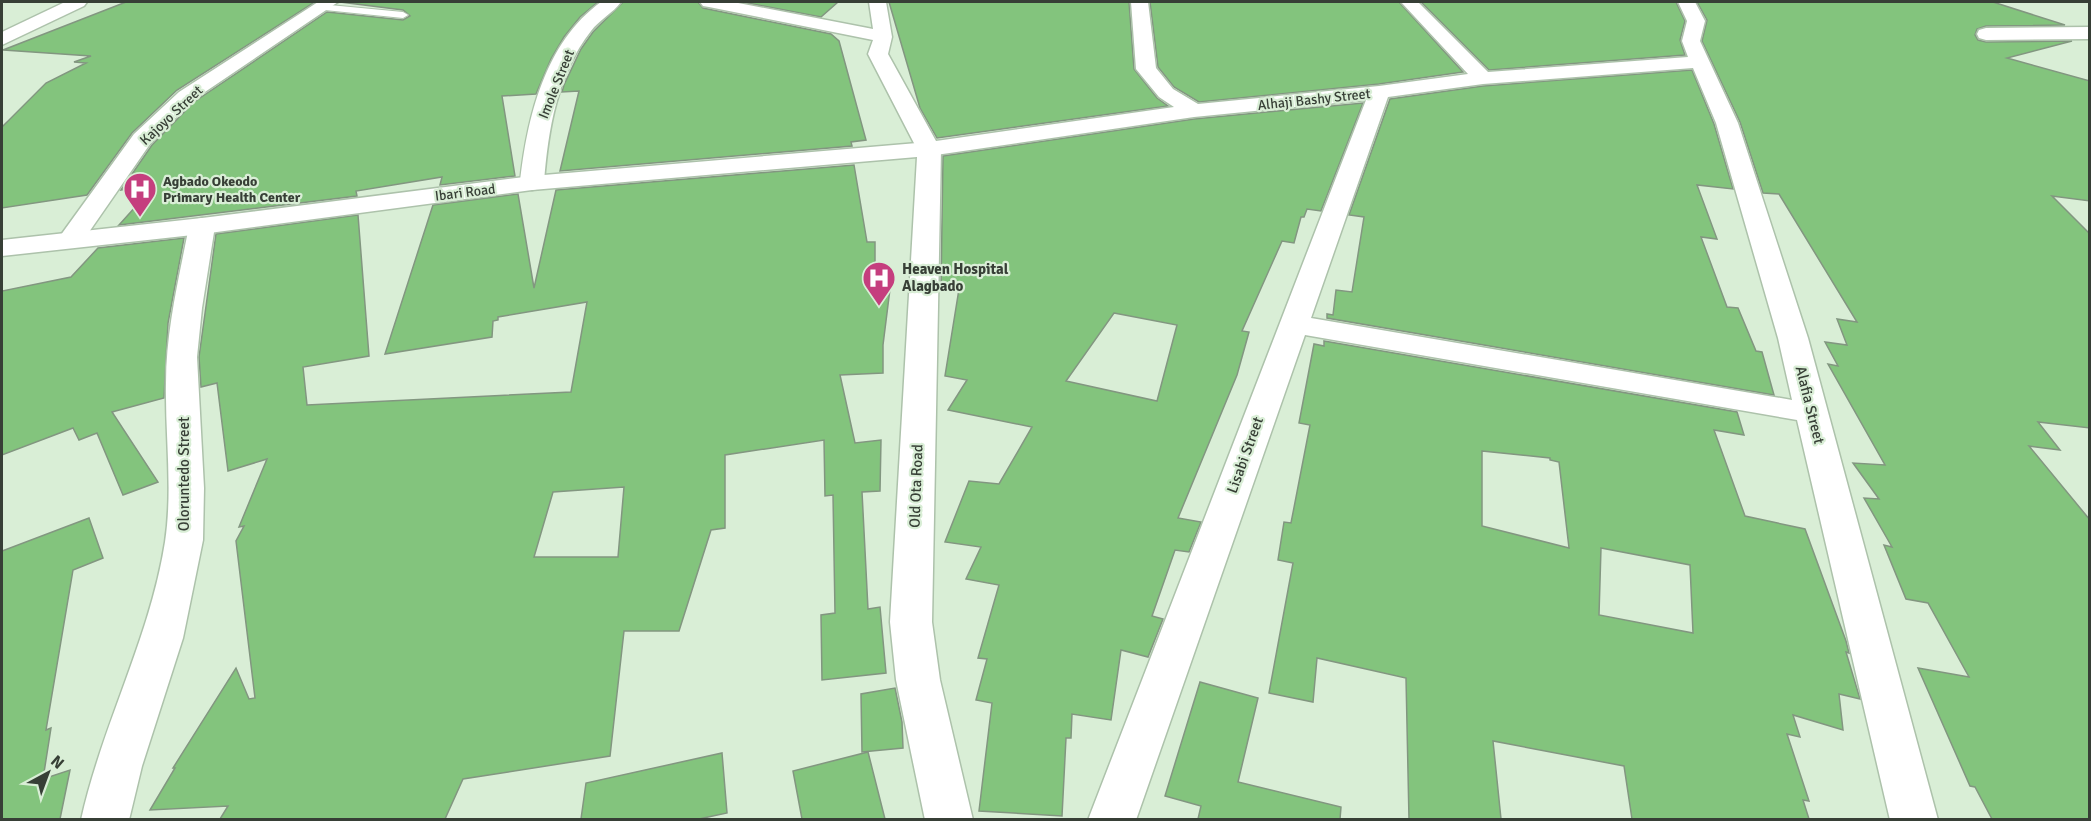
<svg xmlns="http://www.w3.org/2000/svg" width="2091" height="821" font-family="Signika,sans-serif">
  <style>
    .building { fill: #83c47d; stroke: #829680; stroke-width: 1.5; fill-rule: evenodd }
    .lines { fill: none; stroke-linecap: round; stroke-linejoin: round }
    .service-casing { stroke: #adc2ab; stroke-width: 2 }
    .minor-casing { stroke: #adc2ab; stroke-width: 3 }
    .tertiary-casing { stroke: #adc2ab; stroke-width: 3 }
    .service { fill: #fff; fill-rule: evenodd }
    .minor { fill: #fff; fill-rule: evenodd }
    .tertiary { fill: #fff; fill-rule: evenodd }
    .labels { text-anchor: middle; stroke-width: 4.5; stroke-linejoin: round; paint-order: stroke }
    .far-street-label { font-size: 14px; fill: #373f36; stroke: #d9eed6 }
    .far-poi-label { font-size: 14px; font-weight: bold; fill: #373f36; stroke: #d9eed6; text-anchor: start }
    .poi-label { font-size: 15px; font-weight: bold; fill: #373f36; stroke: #d9eed6; text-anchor: start }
    .street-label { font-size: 15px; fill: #373f36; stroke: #d9eed6 }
  </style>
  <rect width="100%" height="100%" fill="#d9eed6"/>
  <g class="building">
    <polygon points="126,2 315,2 177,90 132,133 87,195 2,208 2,127 46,83 86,63 74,62 91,56 3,50"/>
    <polygon points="340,2 598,2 580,17 564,37 551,59 536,94 502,96 515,176 440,185 442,177 356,191 357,196 119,225 155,185 121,190 152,145 194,102 327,12 403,20 410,16 403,10"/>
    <polygon points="623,2 698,2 703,8 831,34 839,41 866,140 851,142 852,146 560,171 579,91 562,92 564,85 581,49 593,32"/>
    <polygon points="742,2 838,2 821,17"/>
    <polygon points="889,2 1129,2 1134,69 1157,98 1168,106 937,138 920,108"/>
    <polygon points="1150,2 1399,2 1463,72 1379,84 1199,102 1174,87 1158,67"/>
    <polygon points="1421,2 1676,2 1685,21 1680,40 1685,55 1489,70"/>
    <polygon points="1697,2 1993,2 2065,25 1986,26 1977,29 1975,35 1978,40 1986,42 2072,41 2007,58 2090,81 2090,201 2052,196 2090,234 2090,428 2038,422 2060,450 2029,446 2090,520 2090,819 1992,819 1975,787 1970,786 1918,668 1969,677 1928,603 1906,599 1884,545 1892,547 1864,498 1879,499 1853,463 1885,465 1828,364 1838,366 1825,342 1847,345 1837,319 1857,322 1779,194 1763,193 1740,122 1702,41 1707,20"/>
    <polygon points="1692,70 1714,124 1733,189 1697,185 1717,239 1701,237 1727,307 1738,308 1756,351 1762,352 1774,395 1327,318 1327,314 1333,315 1336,290 1352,292 1364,217 1349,215 1390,99 1483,86"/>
    <path d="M 1363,103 L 1321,211 L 1307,209 L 1304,217 L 1301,217 L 1294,243 L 1282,241 L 1242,331 L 1249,332 L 1237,375 L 1178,518 L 1201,522 L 1189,552 L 1175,550 L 1152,616 L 1163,619 L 1148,657 L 1121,650 L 1111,720 L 1072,714 L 1071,738 L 1066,738 L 1062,816 L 979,811 L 992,703 L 976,700 L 987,659 L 978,658 L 999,585 L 966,579 L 981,547 L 945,542 L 969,481 L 999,484 L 1032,427 L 948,410 L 967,380 L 945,376 L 959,289 L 941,290 L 943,156 L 1194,119 ZM 1114,313 L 1177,325 L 1157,401 L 1066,381 Z"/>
    <path d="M 854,165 L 867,242 L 875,242 L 875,281 L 891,281 L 883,345 L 883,373 L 840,375 L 855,443 L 881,440 L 880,491 L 862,492 L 868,609 L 880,607 L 886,673 L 822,680 L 821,615 L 835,613 L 833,495 L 825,496 L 824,440 L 725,455 L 725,528 L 711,530 L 679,631 L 624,631 L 610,756 L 463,779 L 445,819 L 220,819 L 228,806 L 150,810 L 175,768 L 173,768 L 236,668 L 249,699 L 255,698 L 236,541 L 244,526 L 239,527 L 267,459 L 228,471 L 217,383 L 201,387 L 199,357 L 216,234 L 358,215 L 369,356 L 303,367 L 307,405 L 571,392 L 587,302 L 498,317 L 498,320 L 493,321 L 492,337 L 385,354 L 433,205 L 518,194 L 534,288 L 556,190 ZM 624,487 L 618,557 L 534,557 L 553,492 Z"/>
    <polygon points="184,238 168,323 164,398 112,412 158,482 123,495 97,433 79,440 73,428 2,455 2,291 71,277 98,248"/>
    <path d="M 1324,341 L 1737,412 L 1744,435 L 1714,430 L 1745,516 L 1805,529 L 1846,641 L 1849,653 L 1846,652 L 1860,699 L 1839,694 L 1843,730 L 1793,715 L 1800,737 L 1787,734 L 1809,801 L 1803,800 L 1809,819 L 1632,819 L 1624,766 L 1493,741 L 1501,819 L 1409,819 L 1406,678 L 1317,658 L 1313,702 L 1269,693 L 1293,563 L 1278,560 L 1284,522 L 1291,523 L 1310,425 L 1299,423 L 1314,344 L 1324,346 ZM 1482,451 L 1550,458 L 1550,460 L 1559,462 L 1569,548 L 1482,526 ZM 1601,548 L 1690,565 L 1693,633 L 1599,615 Z"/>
    <polygon points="89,518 103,558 73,570 46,730 51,728 43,779 70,770 60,819 2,819 2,551"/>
    <polygon points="1200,682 1258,698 1238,782 1341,807 1340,819 1198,819 1201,806 1165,796"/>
    <polygon points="895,688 902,722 903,748 862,752 861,694"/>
    <polygon points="868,752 885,819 802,819 793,771"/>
    <polygon points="722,753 727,813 699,819 581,819 586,783"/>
  </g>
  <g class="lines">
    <g class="service-casing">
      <polygon id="service" points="319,4 403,12 408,15 403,18 315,9 314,7"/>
    </g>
    <g class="minor-casing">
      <g id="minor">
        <polygon points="65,2 87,2 84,6 2,45 2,32"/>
        <polygon points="318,2 338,2 193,100 150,144 80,245 71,247 62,245 58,239 134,134 179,92"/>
        <path d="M 601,2 L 621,2 C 613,13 599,20 591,31 C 557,74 548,130 544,183 L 541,188 L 532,190 L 523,188 L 520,183 C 527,118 545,42 601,2 Z"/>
        <path d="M 700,2 L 733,2 L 873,29 L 869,2 L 886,2 L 892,37 L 888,54 L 936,141 L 1174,107 L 1159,97 L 1136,69 L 1131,2 L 1148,2 L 1156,68 L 1173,89 L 1198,104 L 1379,86 L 1468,74 L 1401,2 L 1418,2 L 1488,72 L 1688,57 L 1682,41 L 1687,21 L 1678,2 L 1695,2 L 1705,21 L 1700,41 L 1738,123 L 1808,338 L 1938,820 L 1890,820 L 1797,420 L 1305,335 L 1136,820 L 1088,820 L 1366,100 L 1194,117 L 929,156 L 921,154 L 917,149 L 868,54 L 873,40 L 709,7 L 703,6 ZM 1693,68 L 1716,123 L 1778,338 L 1792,400 L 1311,318 L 1388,97 L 1483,84 Z"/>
        <polygon points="2090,27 2090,39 1986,40 1979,38 1977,34 1979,30 1986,28"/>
        <path d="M 202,218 L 211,220 L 215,226 L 202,308 L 197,357 L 204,488 L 203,540 L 183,638 L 142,766 L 129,820 L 81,820 C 102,725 150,638 165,542 C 173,489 165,436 166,383 C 166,330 179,278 189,226 L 193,220 Z"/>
      </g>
    </g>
    <g class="tertiary-casing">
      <polygon id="tertiary" points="929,142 937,144 941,149 932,622 940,680 973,820 925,820 896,680 890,622 917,157 532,190 202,234 2,256 2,240 202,218 532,176"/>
    </g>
    <use href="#service" class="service"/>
    <use href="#minor" class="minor"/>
    <use href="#tertiary" class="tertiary"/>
  </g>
  <defs>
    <g id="hospital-pin" transform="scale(1.725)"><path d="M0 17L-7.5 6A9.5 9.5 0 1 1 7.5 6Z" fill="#c53e7e" stroke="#d9eed6"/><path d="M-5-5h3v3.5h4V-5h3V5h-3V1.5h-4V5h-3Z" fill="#fff"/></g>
  </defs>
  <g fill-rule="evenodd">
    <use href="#hospital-pin" x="140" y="189"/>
    <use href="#hospital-pin" x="879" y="278"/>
  </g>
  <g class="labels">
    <g class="far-street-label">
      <text transform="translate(556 84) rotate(-68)" y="5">Imole Street</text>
      <text transform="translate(1314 99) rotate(-6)" y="5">Alhaji Bashy Street</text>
      <text transform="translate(171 115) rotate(-43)" y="5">Kajoyo Street</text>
      <text transform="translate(465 192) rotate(-7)" y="5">Ibari Road</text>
    </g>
    <g class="far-poi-label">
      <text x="163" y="186">Agbado Okeodo<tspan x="163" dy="16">Primary Health Center</tspan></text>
    </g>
    <g class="poi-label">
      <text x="902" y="274">Heaven Hospital<tspan x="902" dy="17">Alagbado</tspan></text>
    </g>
    <g class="street-label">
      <text transform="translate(1810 405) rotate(76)" y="5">Alafia Street</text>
      <text transform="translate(1245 455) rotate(-70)" y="5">Lisabi Street</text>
      <text transform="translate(184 474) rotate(-90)" y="5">Oloruntedo Street</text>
      <text transform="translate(916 486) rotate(-88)" y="5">Old Ota Road</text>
    </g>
  </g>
  <rect width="2091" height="821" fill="none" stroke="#373f36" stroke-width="6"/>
  <g transform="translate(48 773) rotate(41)" stroke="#d9eed6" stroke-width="4.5" paint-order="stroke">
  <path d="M0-4.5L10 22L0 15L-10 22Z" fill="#373f36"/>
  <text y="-9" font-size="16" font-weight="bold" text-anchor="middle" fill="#373f36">N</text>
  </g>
</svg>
